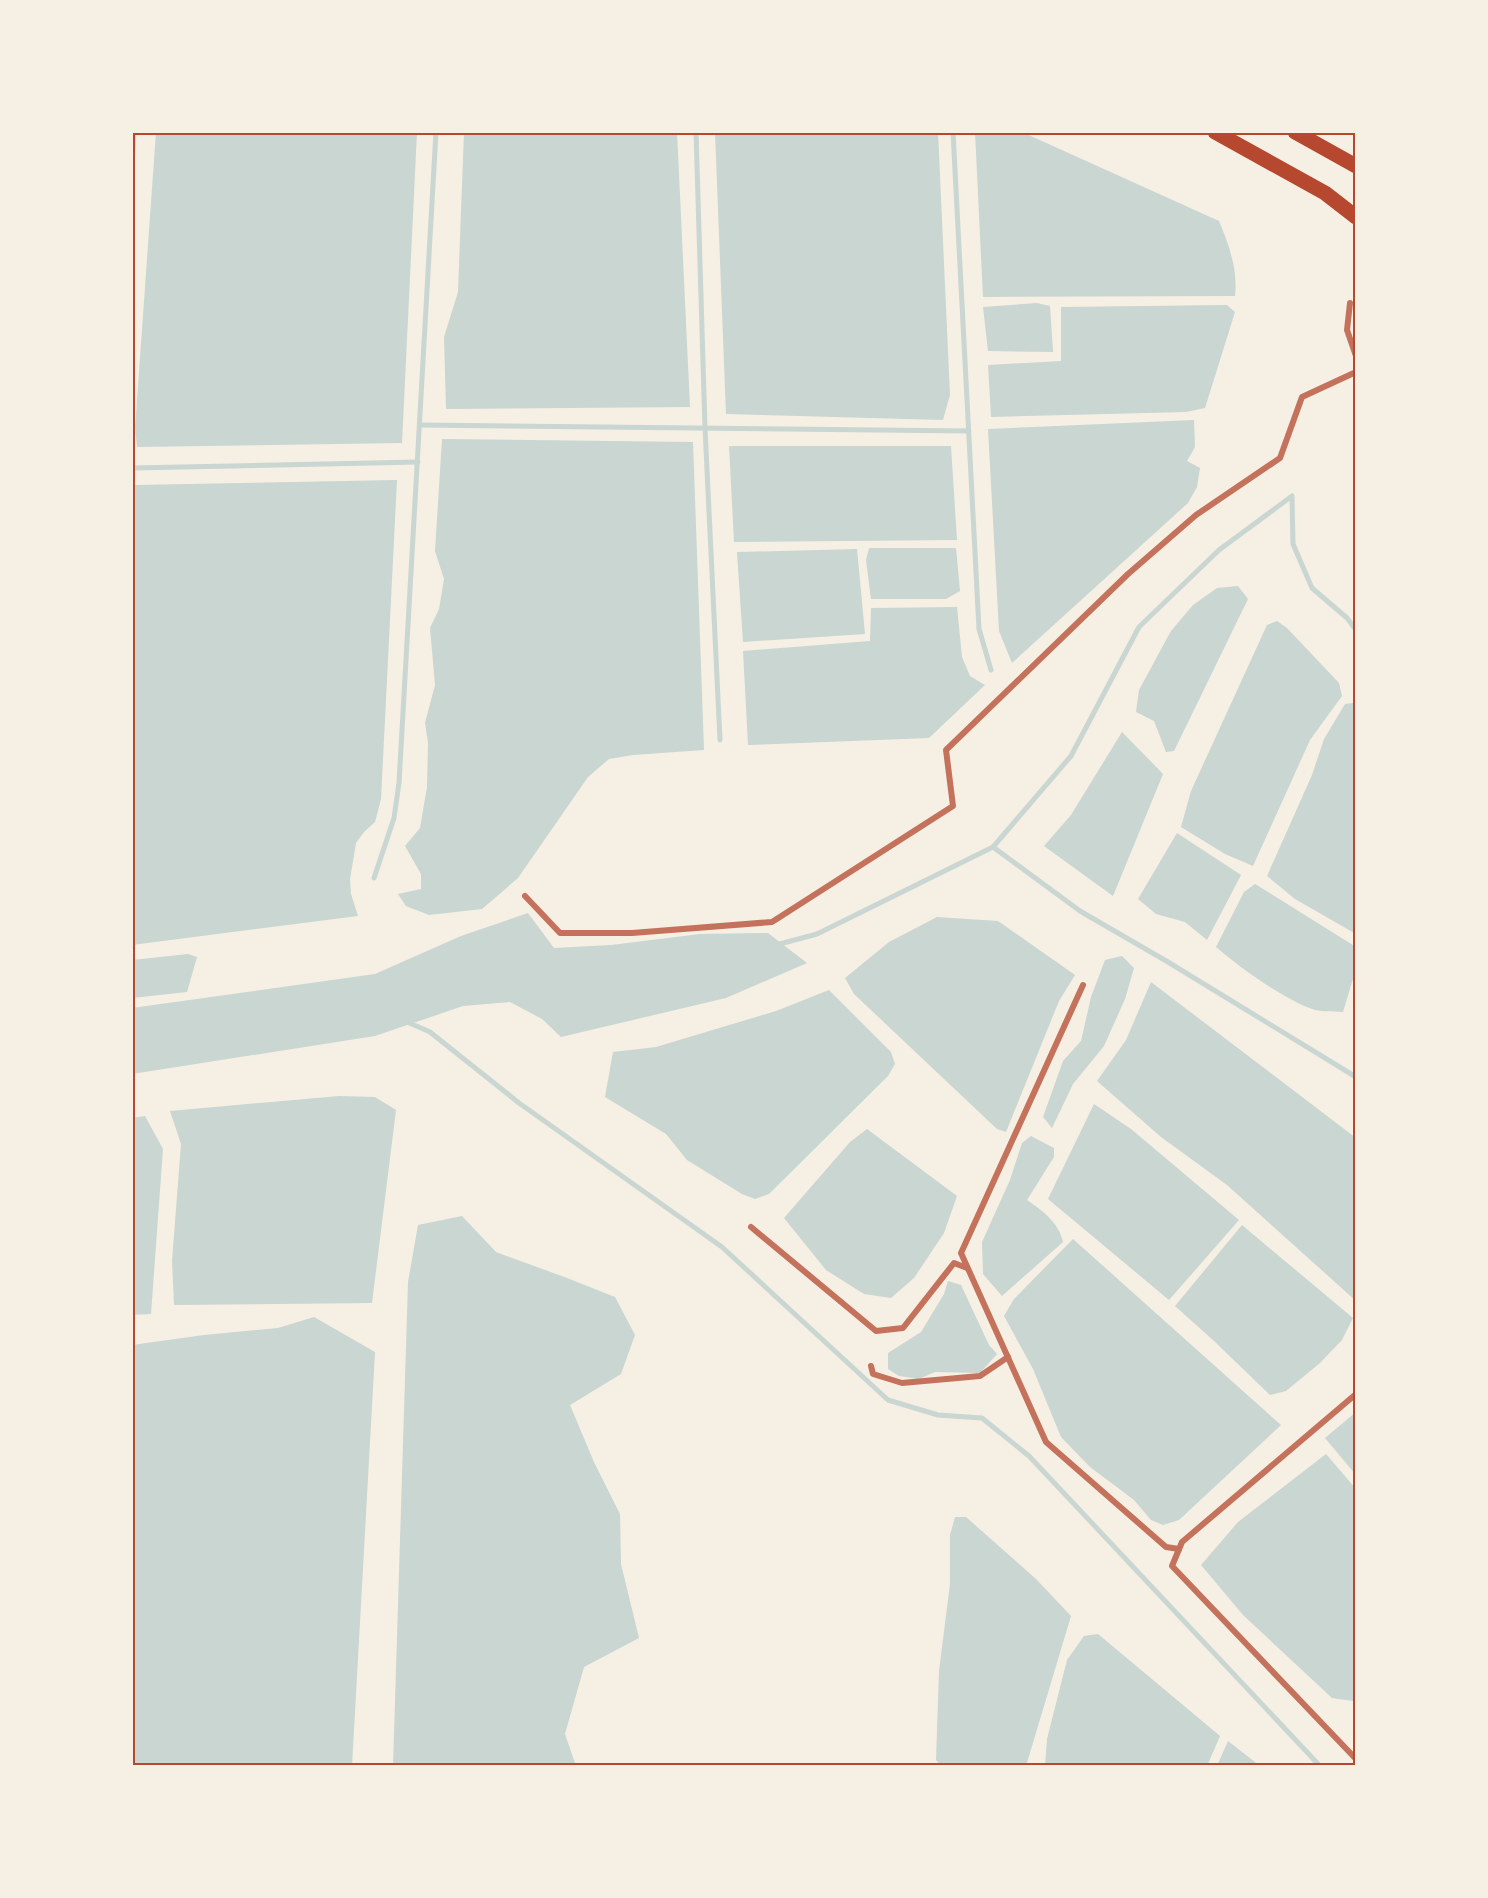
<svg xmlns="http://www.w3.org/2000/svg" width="1488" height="1898" font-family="Quicksand,sans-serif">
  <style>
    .water { fill: #c9d6d2 }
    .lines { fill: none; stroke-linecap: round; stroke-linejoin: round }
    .stream { stroke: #c9d6d2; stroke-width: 5 }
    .minor { stroke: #c5725c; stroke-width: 6 }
    .primary { stroke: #b5482f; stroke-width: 15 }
    .neatline { fill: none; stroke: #b5482f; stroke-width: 2 }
  </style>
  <rect width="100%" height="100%" fill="#f6efe4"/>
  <g class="water">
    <polygon points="156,132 417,132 402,443 137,447 135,428"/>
    <polygon points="464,132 677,132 690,407 446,409 444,337 458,292"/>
    <polygon points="715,132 938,132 950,395 943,420 726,414"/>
    <path d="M 975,132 L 1022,132 L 1219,221 C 1229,245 1238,270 1235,296 L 983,297 Z"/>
    <polygon points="1037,303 1050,306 1053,352 988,351 983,307"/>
    <polygon points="1227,305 1235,312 1205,408 1186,412 991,417 988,365 1061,361 1061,307"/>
    <polygon points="1194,420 1195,447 1187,461 1200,468 1197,487 1188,503 1012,663 999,631 988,429"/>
    <polygon points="442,439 693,442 704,750 633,755 609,759 588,777 518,878 482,909 429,915 406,906 398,894 421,889 421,874 405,846 420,828 427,787 428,743 425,723 435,685 430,628 439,609 444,579 435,551"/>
    <polygon points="729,446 951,446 957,540 734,542"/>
    <polygon points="397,480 381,799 375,822 364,832 356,843 350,879 351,894 358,916 132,945 132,542 135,485"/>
    <polygon points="869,548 956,548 960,591 946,599 871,599 866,560"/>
    <polygon points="857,549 865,634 743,642 737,552"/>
    <polygon points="1238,586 1248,599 1174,751 1166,752 1154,721 1136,712 1139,690 1171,631 1193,605 1217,588"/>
    <polygon points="957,607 962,657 970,676 985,685 929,738 748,745 743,651 870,641 871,608"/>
    <polygon points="1277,621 1287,628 1339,683 1342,696 1310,740 1253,866 1225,854 1181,827 1191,791 1267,625"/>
    <polygon points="1353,703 1356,708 1356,934 1295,899 1267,876 1312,775 1324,739 1345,704"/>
    <polygon points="1122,732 1163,774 1113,896 1044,846 1071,815"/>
    <polygon points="1177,833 1241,875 1207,940 1185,922 1156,914 1138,899"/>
    <path d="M 1255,884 L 1356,947 L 1356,969 L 1343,1012 C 1334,1011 1323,1012 1315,1010 C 1286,1001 1239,967 1216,947 L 1244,892 Z"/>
    <polygon points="528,913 554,948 611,945 700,934 768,933 807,963 726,998 561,1037 542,1019 510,1002 463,1006 375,1036 132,1074 132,1008 375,974 461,936"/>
    <polygon points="937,917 998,921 1075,975 1059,1001 1006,1132 997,1129 854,994 845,978 889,942"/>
    <polygon points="188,954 197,957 187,992 132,998 132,960"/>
    <polygon points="1122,956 1134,968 1125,999 1104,1046 1073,1084 1052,1128 1043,1117 1063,1061 1081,1041 1091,997 1105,960"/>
    <polygon points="1151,982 1356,1138 1356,1301 1227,1185 1161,1137 1097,1081 1126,1040"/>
    <polygon points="829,990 891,1052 895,1064 888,1076 769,1194 755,1199 742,1194 687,1160 666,1134 605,1097 613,1052 656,1047 776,1011"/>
    <polygon points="339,1096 375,1097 396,1110 372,1303 174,1305 172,1261 181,1144 170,1111"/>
    <polygon points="1094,1104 1131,1129 1239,1220 1169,1300 1048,1199"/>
    <polygon points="145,1116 163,1149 151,1314 132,1315 132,1118"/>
    <polygon points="867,1129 957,1196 944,1233 914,1278 891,1298 864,1294 826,1270 784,1218 850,1142"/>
    <path d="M 1031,1136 L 1054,1148 L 1054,1157 L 1027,1200 C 1043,1211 1059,1223 1063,1242 L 1002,1296 L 983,1274 L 982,1242 L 1010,1180 L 1022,1143 Z"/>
    <polygon points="462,1216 496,1252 567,1278 615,1297 635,1335 621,1374 570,1405 594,1462 620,1514 621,1564 639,1638 584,1667 565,1734 576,1766 393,1766 408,1282 418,1225"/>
    <polygon points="1242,1225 1353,1318 1342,1340 1320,1363 1286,1391 1270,1395 1214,1341 1175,1306"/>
    <polygon points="1073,1239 1281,1425 1179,1520 1163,1525 1151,1520 1134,1500 1090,1467 1061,1437 1033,1369 1004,1316 1014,1299"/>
    <polygon points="948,1281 961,1285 989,1345 997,1354 980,1373 935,1372 919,1379 899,1376 888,1369 888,1353 921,1332 944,1294"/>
    <polygon points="314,1317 375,1352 352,1766 132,1766 132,1345 204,1335 278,1328"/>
    <polygon points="1356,1412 1356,1475 1325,1438"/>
    <polygon points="1326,1454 1356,1489 1356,1700 1353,1701 1332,1698 1243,1615 1201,1565 1238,1522"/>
    <polygon points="955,1517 966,1517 1036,1579 1071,1616 1026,1766 941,1766 936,1760 939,1671 950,1584 950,1535"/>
    <polygon points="1098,1634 1220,1736 1207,1766 1045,1766 1047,1739 1067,1660 1084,1636"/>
    <polygon points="1228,1741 1260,1766 1217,1766"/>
  </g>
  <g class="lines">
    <g class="stream">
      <polyline points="696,132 705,428 720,740"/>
      <polyline points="953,132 979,629 991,670"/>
      <polyline points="132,167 134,132"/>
      <polyline points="420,425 969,431"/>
      <polyline points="132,468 418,462"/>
      <polyline points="993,847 1071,756 1139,627 1219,550 1292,496 1293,544 1312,588 1347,618 1356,630"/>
      <polyline points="374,878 394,818 399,783 436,132"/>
      <polyline points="776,945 817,934 993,847 1080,911 1168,962 1356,1077"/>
      <polyline points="405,1021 430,1032 519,1103 722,1247 888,1400 938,1415 982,1418 1029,1456 1320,1766"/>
    </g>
    <g class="minor">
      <polyline points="1350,303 1347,330 1356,356"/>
      <polyline points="525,896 560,933 632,933 772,922 953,806 946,750 1128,574 1196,515 1280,458 1302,397 1356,372"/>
      <polyline points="1083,985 961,1253 1046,1442 1166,1547 1179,1549"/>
      <polyline points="751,1227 876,1331 903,1328 954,1263 967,1268"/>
      <polyline points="871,1366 873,1374 902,1383 980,1376 1008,1357"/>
      <polyline points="1356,1394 1182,1542 1172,1566 1356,1759"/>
    </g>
    <g class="primary">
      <polyline points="1215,132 1325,193 1356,217"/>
      <polyline points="1295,132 1356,166"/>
    </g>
  </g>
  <rect width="1488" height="1898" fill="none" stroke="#f6efe4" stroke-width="267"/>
  <rect x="134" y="134" width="1220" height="1630" class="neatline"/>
</svg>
